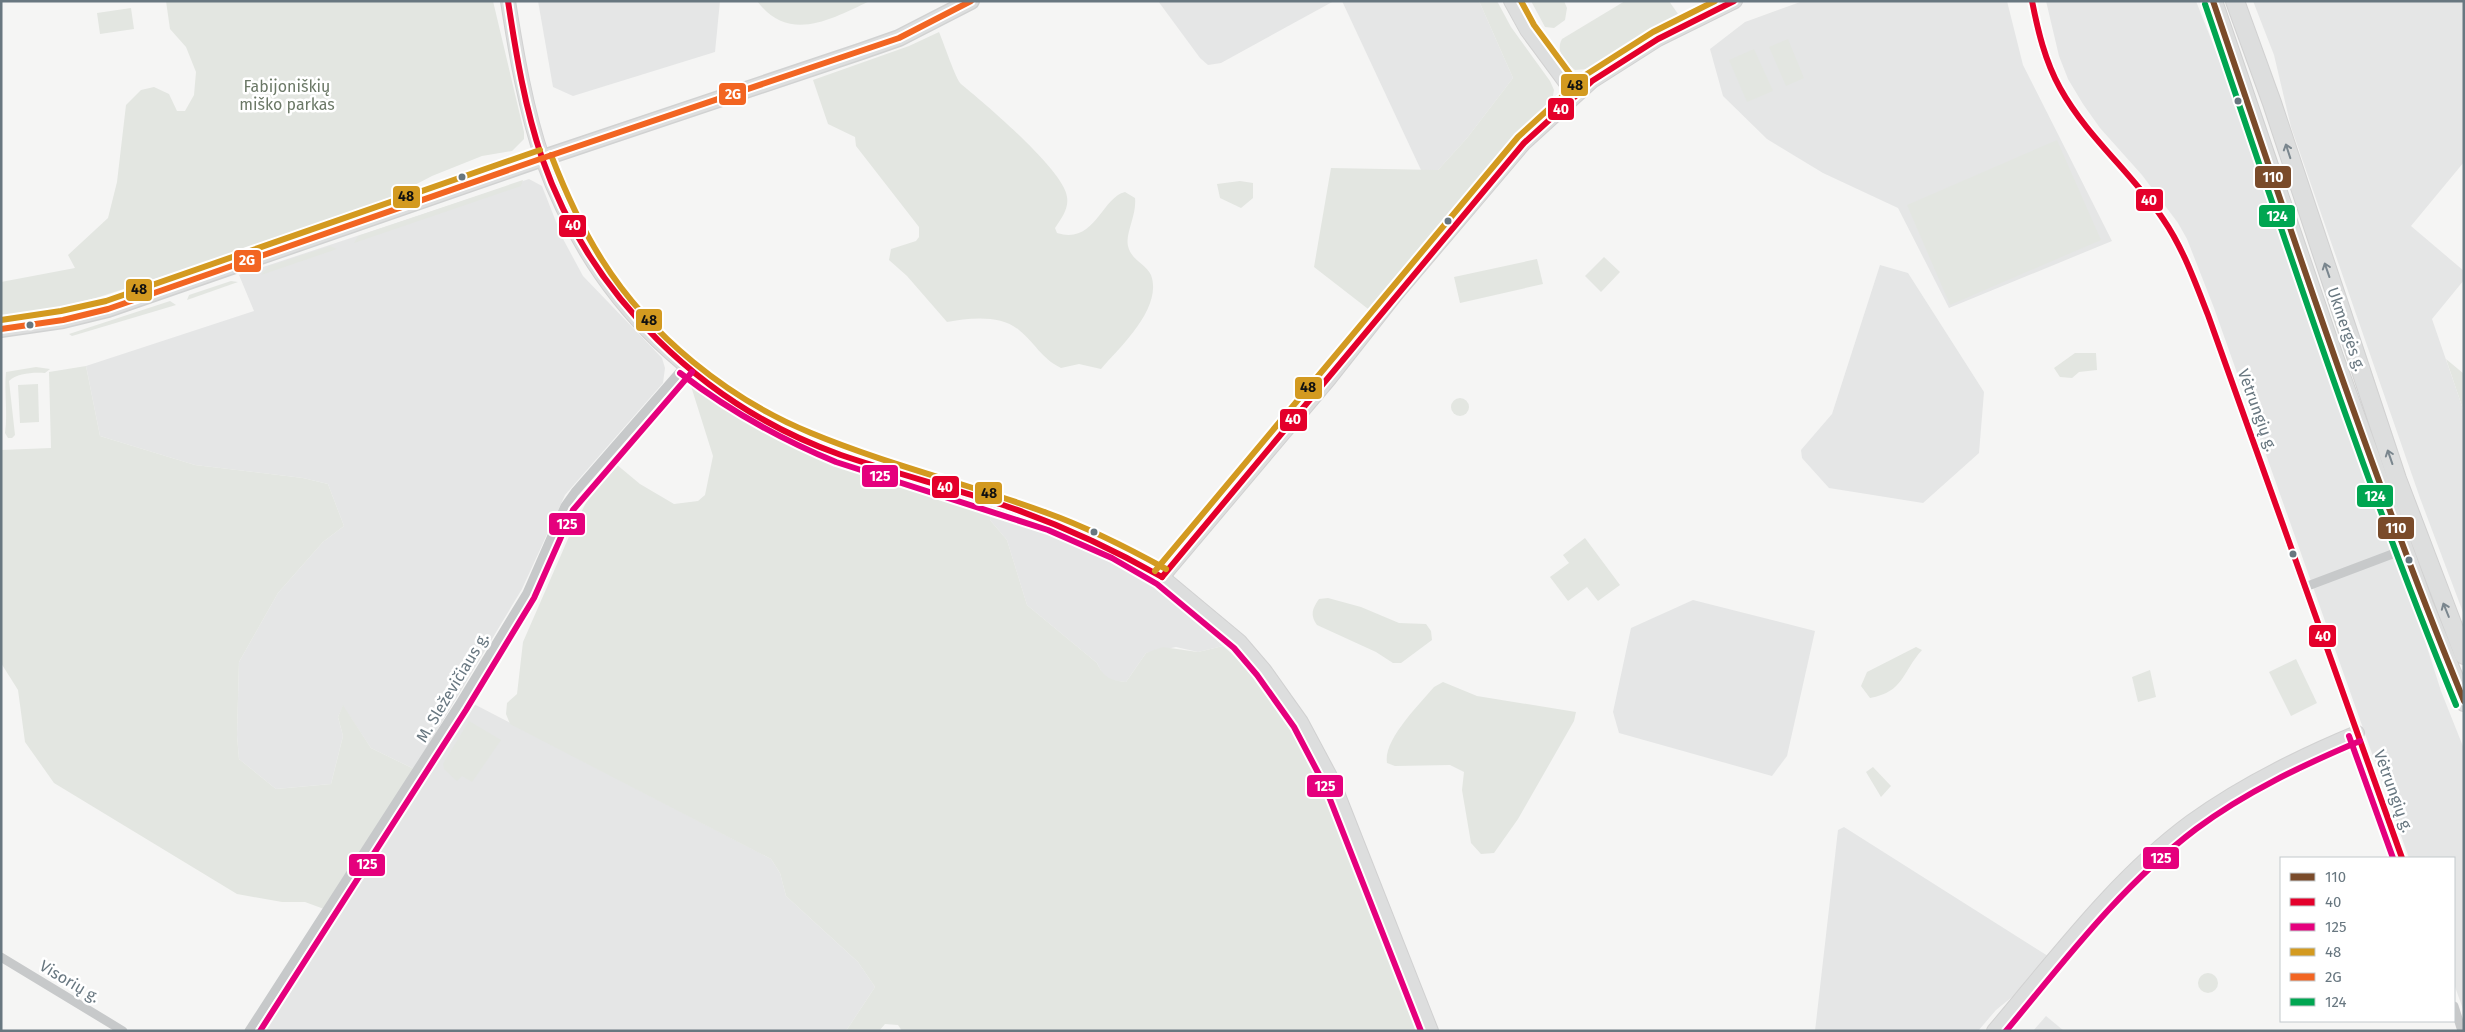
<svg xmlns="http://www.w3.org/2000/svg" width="2465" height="1032" font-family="'Fira Sans',sans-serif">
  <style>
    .built { fill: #e5e6e6 }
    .green { fill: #e3e6e1 }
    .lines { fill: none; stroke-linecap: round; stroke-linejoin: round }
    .secondary-casing { stroke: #d1d1d1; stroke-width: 16 }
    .primary-casing { stroke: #d1d2d2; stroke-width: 18 }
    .highway-casing { stroke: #d1d1d1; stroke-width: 20 }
    .street { stroke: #c7c9ca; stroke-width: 9 }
    .secondary { stroke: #dddede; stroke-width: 14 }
    .primary { stroke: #dddede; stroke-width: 15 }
    .highway { stroke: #dddede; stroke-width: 18 }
    .bus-1-casing { stroke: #fff; stroke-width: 10 }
    .bus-2-casing { stroke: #fff; stroke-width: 10 }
    .bus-3-casing { stroke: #fff; stroke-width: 10 }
    .bus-4-casing { stroke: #fff; stroke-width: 10 }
    .bus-5-casing { stroke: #fff; stroke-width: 10 }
    .bus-6-casing { stroke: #fff; stroke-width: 10 }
    .bus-1 { stroke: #7a4b2a; stroke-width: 6 }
    .bus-2 { stroke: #e4002b; stroke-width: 6 }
    .bus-3 { stroke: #e5007d; stroke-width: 6 }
    .bus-4 { stroke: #d39a20; stroke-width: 6 }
    .bus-5 { stroke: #f26522; stroke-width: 6 }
    .bus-6 { stroke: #00a651; stroke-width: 6 }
    .oneway { stroke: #7a868e }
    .bus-dot { fill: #687780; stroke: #fff; stroke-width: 2 }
    .labels { text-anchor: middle; stroke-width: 5; stroke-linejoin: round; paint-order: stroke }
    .park-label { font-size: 16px; fill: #6b7866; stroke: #fff }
    .street-label { font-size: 16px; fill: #687780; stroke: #fff }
    .line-badge { stroke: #fff; stroke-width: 2 }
    .badge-label { font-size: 14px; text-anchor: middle; font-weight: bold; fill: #fff }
    .pale-badge-label { font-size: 14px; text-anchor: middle; font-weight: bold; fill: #111 }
  </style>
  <rect width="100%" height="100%" fill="#f5f5f4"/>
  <g class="built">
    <polygon points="538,1 720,1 715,52 573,96 553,87"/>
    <polygon points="1158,1 1334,1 1221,63 1208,65 1200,58"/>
    <polygon points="1342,1 1479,1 1513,78 1467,138 1438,170 1421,170"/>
    <polygon points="1803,1 2007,1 2023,65 2112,241 1949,308 1898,208 1823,173 1767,139 1723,96 1710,49 1745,22"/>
    <polygon points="2046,1 2196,1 2251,140 2402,569 2441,691 2464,749 2464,1012 2454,984 2454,858 2409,858 2214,308 2187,239 2178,223 2142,175 2100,128 2083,104 2068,79 2059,56"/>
    <polygon points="2253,1 2464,1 2464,162 2411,226 2464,271 2464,280 2432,319 2464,412 2464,615 2420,498 2291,127 2274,55"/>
    <polygon points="529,179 542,186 562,237 583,276 662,358 665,368 663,383 565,495 522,589 414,769 371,748 343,706 338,717 343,736 331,784 276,789 239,759 237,735 239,662 278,593 323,542 344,526 328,484 303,478 195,465 100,436 86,366 254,311 239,275"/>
    <polygon points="1880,265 1908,273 1984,392 1979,453 1923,503 1829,488 1802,458 1801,450 1832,414"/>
    <polygon points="991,512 1061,536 1123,565 1167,594 1223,646 1198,652 1176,647 1146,653 1126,682 1110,680 1103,675 1097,663 1027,605 1007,540 990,520"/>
    <polygon points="1693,600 1815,631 1787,756 1772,776 1619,733 1613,712 1631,628"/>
    <polygon points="470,702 771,859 780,873 786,896 858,962 875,987 846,1031 256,1031"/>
    <polygon points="1844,827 2048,956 2017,993 1996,1010 1978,1031 1815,1031 1838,830"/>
    <polygon points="2046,1016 2064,1031 2033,1031"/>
  </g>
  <g class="green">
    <polygon points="166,1 493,1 524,132 524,139 512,151 482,156 432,176 384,201 265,243 96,298 46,310 1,316 1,282 75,268 68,255 108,218 117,182 126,105 141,90 154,87 169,94 177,111 185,111 194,95 196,72 186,47 170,29"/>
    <path d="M 757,1 L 870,1 C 831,19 789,44 757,1 Z"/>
    <polygon points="1479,1 1497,1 1511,27 1550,81 1554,90 1552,101 1549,107 1510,147 1372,312 1314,267 1331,168 1438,170 1467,138 1513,78"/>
    <polygon points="1531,1 1564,1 1567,8 1565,20 1554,28 1545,27"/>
    <path d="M 1625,1 L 1669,1 L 1678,14 L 1588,69 L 1575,70 C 1565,62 1555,51 1562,39 Z"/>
    <polygon points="131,8 134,29 100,34 97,13"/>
    <path d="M 939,32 C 943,41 956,80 961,84 C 983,102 1065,171 1067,197 C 1069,209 1061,219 1055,228 L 1057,233 C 1095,245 1101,198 1125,192 L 1135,198 C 1137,215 1125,233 1128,246 C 1131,260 1146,264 1151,275 C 1163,308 1120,347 1101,369 L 1079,364 L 1061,368 C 1041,358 1035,343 1019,330 C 1000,314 969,318 947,322 L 907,276 L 889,260 L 891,249 L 916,241 L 919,237 L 919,227 L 856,146 L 855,137 L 828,124 L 813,80 L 909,46 Z"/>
    <polygon points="1788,39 1804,78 1786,86 1769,47"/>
    <polygon points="1754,49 1773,91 1747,102 1729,60"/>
    <polygon points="2057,140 2101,240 1950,305 1907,205"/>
    <polygon points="523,180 521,186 354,243 358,236"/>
    <polygon points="1240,181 1253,183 1253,198 1241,208 1220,198 1217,184"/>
    <polygon points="330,246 337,249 261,275 269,266"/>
    <polygon points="1604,257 1620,272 1601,292 1585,276"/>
    <polygon points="1537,259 1543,284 1460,303 1454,277"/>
    <polygon points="231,281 238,282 187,300 189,295"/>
    <polygon points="170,301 176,305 72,336 69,334"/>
    <polygon points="2075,353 2096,353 2097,370 2079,372 2072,378 2060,377 2054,368"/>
    <polygon points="2446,359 2464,374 2464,412"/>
    <polygon points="86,366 100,436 195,465 303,478 328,484 344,526 323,542 278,593 239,662 237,735 239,759 276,789 331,784 343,736 338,717 343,705 371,748 414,769 324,909 305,902 282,902 237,894 54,783 25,742 18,690 1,663 1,450 51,448 49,372"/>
    <path d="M 36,367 L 50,369 L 45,373 C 34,372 17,373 9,381 L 15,435 L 12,438 L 8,438 L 5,433 C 8,413 4,393 6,372 Z"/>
    <path d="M 690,383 L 747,421 L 798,447 L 830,460 L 991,512 L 990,520 L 1007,540 L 1027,605 L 1097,663 C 1104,678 1110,680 1126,682 L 1146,653 L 1163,647 L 1198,652 L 1223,646 C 1297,708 1327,790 1361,878 C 1381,929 1401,980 1421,1031 L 902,1031 L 898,1025 L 885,1024 L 879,1031 L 846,1031 L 875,987 L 858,962 L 786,896 L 780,873 L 771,859 L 510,724 L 506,714 L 507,703 L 517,694 L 523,642 L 571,532 L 591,493 L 616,464 L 640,484 L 674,504 L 698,501 L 705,495 L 713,456 Z"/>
    <polygon points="38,384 39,422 20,423 18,385"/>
    <circle cx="1460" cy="407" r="9"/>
    <polygon points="1585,538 1620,585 1598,601 1587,587 1568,601 1550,577 1569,563 1563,555"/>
    <path d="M 1328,598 L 1361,607 L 1399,623 L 1426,624 L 1431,631 L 1432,640 L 1401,663 L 1393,663 L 1376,652 L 1317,625 C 1310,615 1312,609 1319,599 Z"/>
    <path d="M 1916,647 L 1922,650 C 1902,672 1904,692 1870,698 L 1861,686 L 1867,672 Z"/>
    <polygon points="2296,659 2317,703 2291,716 2269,672"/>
    <polygon points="2150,670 2156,697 2138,702 2132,677"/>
    <path d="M 1443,682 L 1477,696 L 1576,712 L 1574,721 L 1518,819 L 1494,853 L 1481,854 L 1471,843 L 1462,790 L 1464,772 L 1450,765 L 1395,766 L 1387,763 C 1383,740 1419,705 1434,687 Z"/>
    <polygon points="469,721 501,740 472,782 462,776 457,781 444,769 443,764"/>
    <polygon points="1873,767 1891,786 1881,797 1866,772"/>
    <circle cx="2208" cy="983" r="10"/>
  </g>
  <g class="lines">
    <g class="secondary-casing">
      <g id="secondary">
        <path d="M 508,1 C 516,52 526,111 543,160 C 597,308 696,396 839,454 L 1051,522 L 1088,537 L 1116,550 L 1162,577 L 1240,642 L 1264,670 L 1301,722 L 1332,780 L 1431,1031"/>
        <polyline points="1511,1 1527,30 1575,95"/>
        <polyline points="1162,577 1329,379 1396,294 1524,143 1592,81 1658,39 1735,1"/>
        <path d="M 1994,1031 C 2055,959 2115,878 2191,822 C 2242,785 2299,757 2357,733"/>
      </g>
    </g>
    <g class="primary-casing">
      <polyline id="primary" points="1,329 63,320 108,309 543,158 862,51 899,38 971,1"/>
    </g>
    <g class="highway-casing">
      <g id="highway">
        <polyline points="2213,1 2334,357 2425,607 2464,702"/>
        <polyline points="2235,1 2272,103 2397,479 2464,655"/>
      </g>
    </g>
    <g class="street">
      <path d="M 2032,1 C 2038,31 2045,61 2060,88 C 2087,136 2132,173 2163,219 C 2183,248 2195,282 2208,315 L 2402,858"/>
      <polyline points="2305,587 2403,550"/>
      <polyline points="1,957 123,1031"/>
      <polyline points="2454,1006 2462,1031"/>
      <polyline points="249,1031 459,705 527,593 565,506 575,492 685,366"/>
    </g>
    <use href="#secondary" class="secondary"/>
    <use href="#primary" class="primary"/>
    <use href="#highway" class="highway"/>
    <g class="bus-1-casing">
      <path id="bus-1" d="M 2213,1 C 2293,236 2370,472 2464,701"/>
    </g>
    <g class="bus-2-casing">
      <g id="bus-2">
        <path d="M 508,1 C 516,54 525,108 542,158 C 590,296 703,406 841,455 C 894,473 949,487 1003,505 C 1059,524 1111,548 1162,577"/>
        <path d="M 2032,1 C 2038,31 2045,61 2060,88 C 2087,137 2132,173 2163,219 C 2183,248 2195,282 2208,315 L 2402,858"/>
        <polyline points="1162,577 1524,143 1592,81 1658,39 1734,1"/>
      </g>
    </g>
    <g class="bus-3-casing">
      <g id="bus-3">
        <path d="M 680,373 C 728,410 780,439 836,462 L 1048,530 L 1112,558 L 1157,584 L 1234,648 L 1257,675 L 1294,727 L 1324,784 L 1421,1031"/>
        <polyline points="2349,736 2393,858"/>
        <polyline points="260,1031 466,710 534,598 573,510 692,372"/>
        <path d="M 2006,1031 C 2065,960 2122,885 2196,829 C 2246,792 2303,765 2360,741"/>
      </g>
    </g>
    <g class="bus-4-casing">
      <g id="bus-4">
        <polyline points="1521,1 1534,25 1582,90"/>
        <path d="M 551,155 C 565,191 581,227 602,260 C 650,336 728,399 811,433 C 888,465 969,484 1047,513 C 1089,528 1128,548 1166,569"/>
        <polyline points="1,320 61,311 106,301 540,150"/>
        <polyline points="1155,571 1518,137 1587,74 1653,32 1715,1"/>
      </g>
    </g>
    <g class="bus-5-casing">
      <polyline id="bus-5" points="1,329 63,320 108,309 543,158 899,38 971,1"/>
    </g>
    <g class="bus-6-casing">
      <path id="bus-6" d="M 2205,4 C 2285,239 2362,476 2456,705"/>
    </g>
    <use href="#bus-1" class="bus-1"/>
    <use href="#bus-2" class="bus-2"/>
    <use href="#bus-3" class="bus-3"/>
    <use href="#bus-4" class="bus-4"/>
    <use href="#bus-5" class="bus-5"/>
    <use href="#bus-6" class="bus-6"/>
  </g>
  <defs><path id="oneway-shaft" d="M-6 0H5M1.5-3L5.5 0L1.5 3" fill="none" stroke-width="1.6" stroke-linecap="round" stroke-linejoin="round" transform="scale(1.25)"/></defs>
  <g class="oneway">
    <use href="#oneway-shaft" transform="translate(2288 151) rotate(-108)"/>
    <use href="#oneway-shaft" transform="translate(2327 270) rotate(-109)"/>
    <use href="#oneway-shaft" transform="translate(2390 457) rotate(-109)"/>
    <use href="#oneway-shaft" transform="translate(2446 610) rotate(-112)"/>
  </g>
  <g class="bus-dot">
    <circle cx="2238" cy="101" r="4.5"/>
    <circle cx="462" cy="177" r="4.5"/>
    <circle cx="1448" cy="221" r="4.5"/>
    <circle cx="30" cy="325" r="4.5"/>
    <circle cx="1094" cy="532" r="4.5"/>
    <circle cx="2293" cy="554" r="4.5"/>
    <circle cx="2409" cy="560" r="4.5"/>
  </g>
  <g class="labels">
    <g class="park-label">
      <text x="287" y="92">Fabijoniškių<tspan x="287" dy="18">miško parkas</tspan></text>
    </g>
    <g class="street-label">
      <text transform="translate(2347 329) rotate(71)" y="6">Ukmergės g.</text>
      <text transform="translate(2258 410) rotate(70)" y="6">Vėtrungių g.</text>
      <text transform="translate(452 687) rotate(-59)" y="6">M. Sleževičiaus g.</text>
      <text transform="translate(2394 791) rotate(70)" y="6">Vėtrungių g.</text>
      <text transform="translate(70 981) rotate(31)" y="6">Visorių g.</text>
    </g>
  </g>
  <g class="line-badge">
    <rect x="1560" y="73" width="29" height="24" rx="5" fill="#d39a20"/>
    <rect x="718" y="82" width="29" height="24" rx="5" fill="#f26522"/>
    <rect x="1547" y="97" width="28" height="24" rx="5" fill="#e4002b"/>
    <rect x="2254" y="165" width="38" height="24" rx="5" fill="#7a4b2a"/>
    <rect x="392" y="185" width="29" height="24" rx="5" fill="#d39a20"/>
    <rect x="2135" y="188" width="29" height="24" rx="5" fill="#e4002b"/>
    <rect x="2258" y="204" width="38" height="24" rx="5" fill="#00a651"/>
    <rect x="558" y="214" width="29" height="24" rx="5" fill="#e4002b"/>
    <rect x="233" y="249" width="29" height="24" rx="5" fill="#f26522"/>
    <rect x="125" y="278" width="28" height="24" rx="5" fill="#d39a20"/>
    <rect x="635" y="308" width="28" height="24" rx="5" fill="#d39a20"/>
    <rect x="1294" y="376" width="29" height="24" rx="5" fill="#d39a20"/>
    <rect x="1279" y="408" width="29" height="24" rx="5" fill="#e4002b"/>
    <rect x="861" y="464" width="38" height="24" rx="5" fill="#e5007d"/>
    <rect x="931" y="475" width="29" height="24" rx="5" fill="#e4002b"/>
    <rect x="974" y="481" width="29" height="24" rx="5" fill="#d39a20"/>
    <rect x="2356" y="484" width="38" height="24" rx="5" fill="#00a651"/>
    <rect x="548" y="512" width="38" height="24" rx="5" fill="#e5007d"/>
    <rect x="2377" y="516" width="38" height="24" rx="5" fill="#7a4b2a"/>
    <rect x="2308" y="624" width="29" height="24" rx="5" fill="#e4002b"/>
    <rect x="1306" y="774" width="38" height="24" rx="5" fill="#e5007d"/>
    <rect x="2142" y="846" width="38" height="24" rx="5" fill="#e5007d"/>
    <rect x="348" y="853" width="38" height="24" rx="5" fill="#e5007d"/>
  </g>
  <g class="badge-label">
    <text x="733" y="99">2G</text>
    <text x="1561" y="114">40</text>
    <text x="2273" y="182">110</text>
    <text x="2149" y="205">40</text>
    <text x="2277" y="221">124</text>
    <text x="573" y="230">40</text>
    <text x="247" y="265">2G</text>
    <text x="1293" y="424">40</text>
    <text x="880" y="481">125</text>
    <text x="945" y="492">40</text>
    <text x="2375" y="501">124</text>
    <text x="567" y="529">125</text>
    <text x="2396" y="533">110</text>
    <text x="2323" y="641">40</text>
    <text x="1325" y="791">125</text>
    <text x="2161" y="863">125</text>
    <text x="367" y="869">125</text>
  </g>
  <g class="pale-badge-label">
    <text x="1575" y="90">48</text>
    <text x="406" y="201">48</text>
    <text x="139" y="294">48</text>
    <text x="649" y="325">48</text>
    <text x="1308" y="392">48</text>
    <text x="989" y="498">48</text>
  </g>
  <rect width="2465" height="1032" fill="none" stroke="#687780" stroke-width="5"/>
  <rect x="2280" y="857" width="175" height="165" fill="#ffffff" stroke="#c3c9cc"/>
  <rect x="2290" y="873" width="25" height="8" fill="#7a4b2a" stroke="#c3c9cc"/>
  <text x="2325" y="882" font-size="15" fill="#687780">110</text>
  <rect x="2290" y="898" width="25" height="8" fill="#e4002b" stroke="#c3c9cc"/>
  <text x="2325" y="907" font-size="15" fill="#687780">40</text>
  <rect x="2290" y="923" width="25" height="8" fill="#e5007d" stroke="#c3c9cc"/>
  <text x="2325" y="932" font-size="15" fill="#687780">125</text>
  <rect x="2290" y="948" width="25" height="8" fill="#d39a20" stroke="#c3c9cc"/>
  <text x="2325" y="957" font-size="15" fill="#687780">48</text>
  <rect x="2290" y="973" width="25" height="8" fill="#f26522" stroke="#c3c9cc"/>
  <text x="2325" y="982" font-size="15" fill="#687780">2G</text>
  <rect x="2290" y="998" width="25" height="8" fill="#00a651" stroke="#c3c9cc"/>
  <text x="2325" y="1007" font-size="15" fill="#687780">124</text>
</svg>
